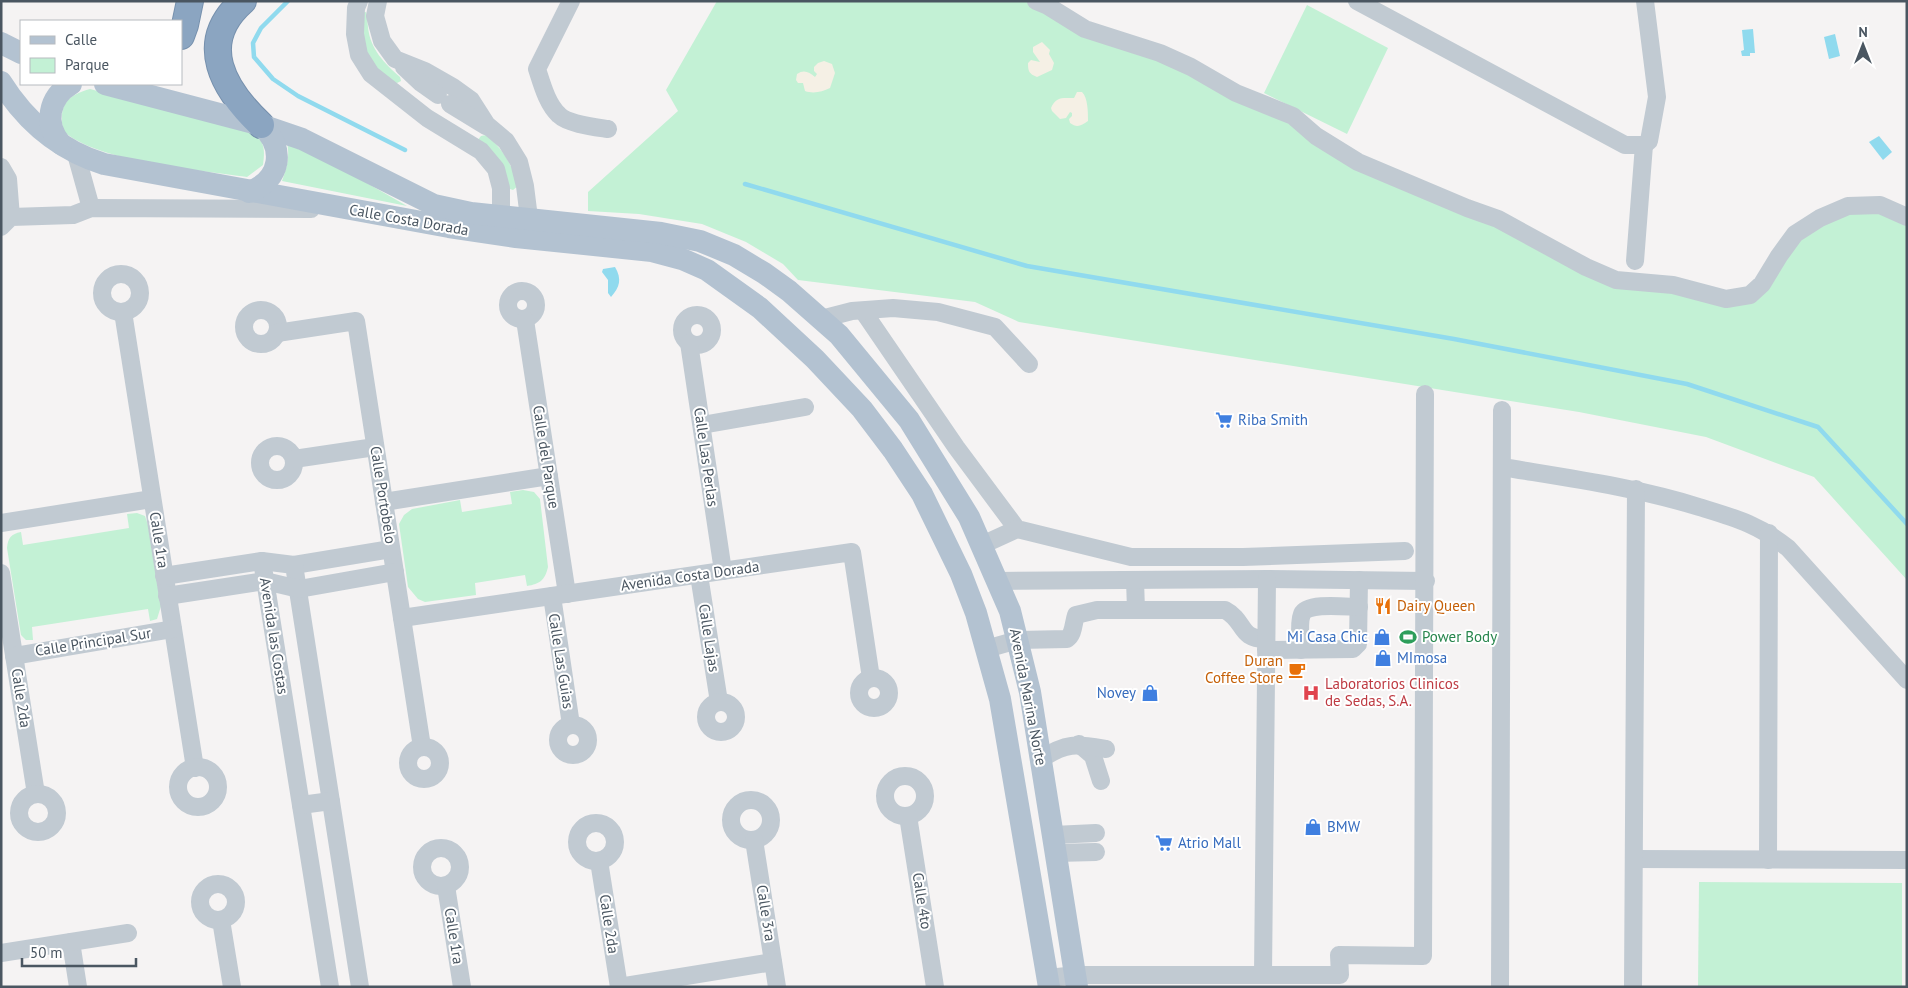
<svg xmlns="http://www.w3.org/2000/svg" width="1908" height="988" font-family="'PT Sans',sans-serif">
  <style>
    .green { fill: #c3f1d5 }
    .sand { fill: #f5f0e5 }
    .water { fill: #90daee }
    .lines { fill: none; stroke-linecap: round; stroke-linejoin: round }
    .stream { stroke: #90daee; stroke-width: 4.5 }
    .highway-casing { stroke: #7690ad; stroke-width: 28 }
    .minor { stroke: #c1cad2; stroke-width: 18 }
    .major { stroke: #b3c2d1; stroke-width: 22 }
    .highway { stroke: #8ba5c1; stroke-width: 26 }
    .labels { text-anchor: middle; stroke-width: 4; stroke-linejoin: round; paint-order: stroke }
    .street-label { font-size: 15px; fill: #4a5661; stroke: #fff }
    .shop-label { font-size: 15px; fill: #366cbe; stroke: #fff; text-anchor: start }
    .food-label { font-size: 15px; fill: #c56008; stroke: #fff; text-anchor: start }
    .leisure-label { font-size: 15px; fill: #27864d; stroke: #fff; text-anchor: start }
    .health-label { font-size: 15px; fill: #be3a42; stroke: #fff; text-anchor: start }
  </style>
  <rect width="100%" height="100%" fill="#f5f3f3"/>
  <g class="green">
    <polygon points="717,1 1036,1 1586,267 1750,295 1779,256 1848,206 1907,217 1907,580 1814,477 1706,437 1579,412 1019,322 975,302 798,280 783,264 746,242 702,224 639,214 588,211 588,192 678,111 666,90"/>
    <polygon points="1307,5 1388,48 1347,134 1264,93"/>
    <path d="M 366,12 C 368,17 367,22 368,27 C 370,49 385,64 400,77 L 401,81 L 397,83 L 386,79 L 364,52 L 362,13 Z"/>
    <path d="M 90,89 L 252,132 C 265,142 265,149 263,165 L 247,177 C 199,170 98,162 63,131 C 59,106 65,96 90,89 Z"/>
    <path d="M 486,135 C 503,149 512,164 518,186 L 513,190 L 510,189 L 503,168 L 477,141 L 481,136 Z"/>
    <path d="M 287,142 L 351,174 L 407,206 L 282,181 C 287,167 290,157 287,142 Z"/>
    <path d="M 523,490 L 534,492 L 540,499 L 548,567 C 545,580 540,584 527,586 L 525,575 L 475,583 L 476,595 L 425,602 L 418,599 L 408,587 L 399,524 L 404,515 L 412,509 L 460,500 L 462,512 L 512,504 L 510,492 Z"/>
    <path d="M 137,513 L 145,516 L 148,525 L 161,606 L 157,619 L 150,621 L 148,609 L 32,627 L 33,640 L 26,640 L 21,635 L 20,629 L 7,548 C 8,538 11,534 21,532 L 23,545 L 129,528 L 127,514 Z"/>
    <polygon points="1699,882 1902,883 1902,987 1698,987"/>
  </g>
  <g class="sand">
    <path d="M 1042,42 L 1050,50 L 1049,54 L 1054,63 L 1052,70 L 1037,77 C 1029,74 1028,71 1028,63 L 1031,60 L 1040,62 L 1033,52 L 1033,47 Z"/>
    <path d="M 824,61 L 832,64 L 835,73 L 830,88 C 822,92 813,94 805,91 L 803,83 L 798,83 L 796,80 L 797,74 C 804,69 809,72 815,77 L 817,74 L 814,71 L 814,67 L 818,63 Z"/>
    <path d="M 1077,92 L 1082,92 C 1088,98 1088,112 1088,121 C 1081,126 1077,128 1070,123 L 1069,119 L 1072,116 L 1072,113 L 1070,112 L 1066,118 L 1060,119 L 1052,111 L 1051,108 C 1056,96 1063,98 1074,98 Z"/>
  </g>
  <g class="water">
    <polygon points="1753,29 1755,53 1750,53 1750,56 1742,56 1741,51 1744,50 1742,30"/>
    <polygon points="1835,34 1840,56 1829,59 1824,37"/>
    <polygon points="1879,136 1892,152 1883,160 1869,142"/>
    <path d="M 615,267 C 622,279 620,287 611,297 L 608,293 L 608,280 L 602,272 L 603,269 Z"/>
  </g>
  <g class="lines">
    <g class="stream">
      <polyline points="288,1 261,28 253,43 254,57 273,79 298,96 405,150"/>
      <polyline points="745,184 1027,266 1454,339 1687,384 1818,427 1907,524"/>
    </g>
    <g class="highway-casing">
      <g id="highway">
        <path d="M 243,1 C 195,43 224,90 261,125"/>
        <polyline points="181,36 185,25 190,1"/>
      </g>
    </g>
    <g class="minor">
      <polyline points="359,1 356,8 355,34 359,55 371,74 427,118 481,151 496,169 501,188 501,215"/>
      <polyline points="378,1 375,16 382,41 395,59 425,71 453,87 471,100 487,125 506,141 519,162 525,186 529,218"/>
      <path d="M 571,1 L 537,69 C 542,84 547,104 559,115 C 568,124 595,127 608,129"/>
      <polyline points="1036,1 1048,6 1085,29 1160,53 1191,67 1236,93 1293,116 1316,136 1358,162 1467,208 1498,219 1586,267 1616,280 1673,285 1726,299 1750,295 1762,284 1779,256 1795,234 1820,218 1848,206 1880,205 1907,217"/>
      <polyline points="1357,1 1625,145 1644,145 1649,141 1657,97 1645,1"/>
      <polyline points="404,67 421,83 438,95"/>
      <polyline points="450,104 486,126"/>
      <polyline points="76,154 91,208"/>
      <polyline points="1,167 8,179 11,217"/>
      <polyline points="1,227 11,217 73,215 91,208 311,209"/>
      <polyline points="1635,261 1644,145"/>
      <circle cx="121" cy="293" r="19"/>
      <circle cx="522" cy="305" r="14"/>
      <circle cx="261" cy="327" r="17"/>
      <polyline points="863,311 956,447 1017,529 1131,557 1243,557 1405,551"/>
      <polyline points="123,312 195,768"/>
      <circle cx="697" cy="330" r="15"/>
      <polyline points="821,319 852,311 893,308 938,312 995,327 1029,364"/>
      <polyline points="525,320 567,594"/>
      <polyline points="277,333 356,321 422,747"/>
      <polyline points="689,343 723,571"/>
      <polyline points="702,425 805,407"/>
      <circle cx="277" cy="463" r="17"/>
      <polyline points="294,459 375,447"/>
      <path d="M 1502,467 C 1568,478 1635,487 1699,507 C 1735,518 1758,524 1788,548 L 1907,680"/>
      <polyline points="384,502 549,476"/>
      <polyline points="1,523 152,499"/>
      <polyline points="982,545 1017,529"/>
      <polyline points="262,561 330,987"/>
      <polyline points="294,565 391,549"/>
      <polyline points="1,573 36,794"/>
      <polyline points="699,575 719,702"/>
      <polyline points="164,576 262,561 294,565 360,987"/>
      <polyline points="1135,580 1136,610"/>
      <polyline points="997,581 1267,579 1426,581"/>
      <polyline points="167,596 265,581 299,589 395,572"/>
      <polyline points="552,596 571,725"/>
      <polyline points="402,618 852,552 871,678"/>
      <path d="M 986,649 L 1018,640 L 1067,639 C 1074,634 1073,624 1076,615 L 1097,610 L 1225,610 C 1246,621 1238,639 1266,639"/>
      <polyline points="1266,650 1353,649 1358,644 1359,580"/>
      <path d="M 1301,650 C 1301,639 1298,624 1302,614 C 1307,602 1347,607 1359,607"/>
      <polyline points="14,656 173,629"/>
      <circle cx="874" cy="693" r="15"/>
      <circle cx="721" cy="717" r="15"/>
      <circle cx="573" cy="740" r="15"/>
      <polyline points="1079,744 1093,756 1101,781"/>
      <circle cx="424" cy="763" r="16"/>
      <path d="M 1041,759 C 1067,742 1076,744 1106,749"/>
      <circle cx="198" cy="787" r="20"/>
      <circle cx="905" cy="796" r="20"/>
      <circle cx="38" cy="813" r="19"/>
      <circle cx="751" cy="820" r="20"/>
      <polyline points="301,805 331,801"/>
      <polyline points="908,816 935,987"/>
      <circle cx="596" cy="842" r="19"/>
      <polyline points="1053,835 1096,833"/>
      <polyline points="754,840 777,987"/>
      <circle cx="441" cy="867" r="19"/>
      <polyline points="1056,853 1096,852"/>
      <polyline points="1634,859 1907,860"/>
      <polyline points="1768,860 1769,533"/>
      <polyline points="599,861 619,987"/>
      <circle cx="218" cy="902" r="18"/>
      <polyline points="446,886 462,987"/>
      <polyline points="221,920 232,987"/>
      <polyline points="71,942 78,987"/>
      <polyline points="1,953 128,933"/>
      <polyline points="1263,975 1267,579"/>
      <polyline points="1048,978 1076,975 1340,975 1339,955 1423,956 1425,394"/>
      <polyline points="619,987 773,962"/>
      <polyline points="1500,987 1502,410"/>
      <polyline points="1633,987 1636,489"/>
    </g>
    <g class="major">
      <polyline points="1,43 21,53"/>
      <path d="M 1,82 C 26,122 59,150 104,164 L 449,227 L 516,237 L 652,251 L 682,259 L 707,270 L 760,308 L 815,359 L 862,409 L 893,450 L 922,494 L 961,574 L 976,613 L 1000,699 L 1049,987"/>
      <polyline points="105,84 261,125 302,139 434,205 471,213 661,233 700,241 734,255 764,273 789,291 839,335 909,420 969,517 1010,611 1030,692 1077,987"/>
      <path d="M 61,144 C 43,124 49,97 71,84"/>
      <path d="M 249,192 C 281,180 286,148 261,125"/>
    </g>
    <use href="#highway" class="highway"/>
  </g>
  <defs>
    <g id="supermarket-bare" transform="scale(1.35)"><path d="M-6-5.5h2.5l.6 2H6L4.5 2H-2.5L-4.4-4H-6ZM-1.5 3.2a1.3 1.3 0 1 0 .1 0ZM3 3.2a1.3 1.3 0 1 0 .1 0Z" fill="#3f7fe0" stroke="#fff" stroke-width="2.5" paint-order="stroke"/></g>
    <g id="restaurant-bare" transform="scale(1.35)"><path d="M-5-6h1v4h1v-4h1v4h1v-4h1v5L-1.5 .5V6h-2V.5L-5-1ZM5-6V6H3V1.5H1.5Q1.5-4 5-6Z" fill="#e8710a" stroke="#fff" stroke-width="2.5" paint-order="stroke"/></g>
    <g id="shop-bare" transform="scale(1.35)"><path d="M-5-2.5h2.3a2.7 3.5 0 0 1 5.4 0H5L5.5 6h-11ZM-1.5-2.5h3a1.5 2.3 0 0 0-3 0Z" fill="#3f7fe0" stroke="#fff" stroke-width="2.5" paint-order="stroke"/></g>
    <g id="stadium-bare" transform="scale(1.35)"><path d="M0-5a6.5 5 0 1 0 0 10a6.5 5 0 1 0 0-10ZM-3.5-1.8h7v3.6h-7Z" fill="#2e9e5b" stroke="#fff" stroke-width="2.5" paint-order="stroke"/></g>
    <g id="cafe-bare" transform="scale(1.35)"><path d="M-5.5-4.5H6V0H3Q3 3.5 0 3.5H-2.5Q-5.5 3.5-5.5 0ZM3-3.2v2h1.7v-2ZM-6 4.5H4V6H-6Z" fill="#e8710a" stroke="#fff" stroke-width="2.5" paint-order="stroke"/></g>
    <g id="hospital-bare" transform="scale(1.35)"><path d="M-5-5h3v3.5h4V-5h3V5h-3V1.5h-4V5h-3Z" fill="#e0444e" stroke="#fff" stroke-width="2.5" paint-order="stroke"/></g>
  </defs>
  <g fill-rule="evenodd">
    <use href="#supermarket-bare" x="1224" y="420"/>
    <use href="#restaurant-bare" x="1383" y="606"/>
    <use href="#shop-bare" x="1382" y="637"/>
    <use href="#stadium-bare" x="1408" y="637"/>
    <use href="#shop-bare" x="1383" y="658"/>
    <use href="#cafe-bare" x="1297" y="670"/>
    <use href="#shop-bare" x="1150" y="693"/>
    <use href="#hospital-bare" x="1311" y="693"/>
    <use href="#shop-bare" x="1313" y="827"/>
    <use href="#supermarket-bare" x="1164" y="843"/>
  </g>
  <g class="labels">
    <g class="street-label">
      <text transform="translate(409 220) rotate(10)" y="5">Calle Costa Dorada</text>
      <text transform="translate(546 457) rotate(81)" y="5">Calle del Parque</text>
      <text transform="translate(706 457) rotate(82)" y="5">Calle Las Perlas</text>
      <text transform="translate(383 495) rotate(81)" y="5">Calle Portobelo</text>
      <text transform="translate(159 540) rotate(81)" y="5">Calle 1ra</text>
      <text transform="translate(690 576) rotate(-8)" y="5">Avenida Costa Dorada</text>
      <text transform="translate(274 636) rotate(81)" y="5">Avenida las Costas</text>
      <text transform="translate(709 638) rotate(81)" y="5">Calle Lajas</text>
      <text transform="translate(93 642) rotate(-9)" y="5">Calle Principal Sur</text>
      <text transform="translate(561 661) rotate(81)" y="5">Calle Las Guias</text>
      <text transform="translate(1028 697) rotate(79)" y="5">Avenida Marina Norte</text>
      <text transform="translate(21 698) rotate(81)" y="5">Calle 2da</text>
      <text transform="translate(922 901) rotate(81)" y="5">Calle 4to</text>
      <text transform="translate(766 913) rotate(81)" y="5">Calle 3ra</text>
      <text transform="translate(609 924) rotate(81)" y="5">Calle 2da</text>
      <text transform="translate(454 936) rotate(81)" y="5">Calle 1ra</text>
    </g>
    <g class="shop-label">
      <text x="1238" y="425">Riba Smith</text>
      <text x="1368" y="642" text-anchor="end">Mi Casa Chic</text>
      <text x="1397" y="663">MImosa</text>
      <text x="1136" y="698" text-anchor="end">Novey</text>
      <text x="1327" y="832">BMW</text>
      <text x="1178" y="848">Atrio Mall</text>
    </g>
    <g class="food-label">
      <text x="1397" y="611">Dairy Queen</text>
      <text x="1283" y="666" text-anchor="end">Duran<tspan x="1283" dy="17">Coffee Store</tspan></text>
    </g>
    <g class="leisure-label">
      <text x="1422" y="642">Power Body</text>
    </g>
    <g class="health-label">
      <text x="1325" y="689">Laboratorios Clinicos<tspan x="1325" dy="17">de Sedas, S.A.</tspan></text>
    </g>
  </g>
  <rect width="1908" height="988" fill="none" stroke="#4a5661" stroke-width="5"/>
  <rect x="20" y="20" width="162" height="65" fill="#ffffff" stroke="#b7bbc0"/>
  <rect x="30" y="36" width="25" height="8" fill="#b3c2d1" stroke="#b7bbc0"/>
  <text x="65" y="45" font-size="15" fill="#4a5661">Calle</text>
  <rect x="30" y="58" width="25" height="15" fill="#c3f1d5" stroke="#b7bbc0"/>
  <text x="65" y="70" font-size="15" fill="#4a5661">Parque</text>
  <g transform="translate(1863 45)" stroke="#ffffff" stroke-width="4" paint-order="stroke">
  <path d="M0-4L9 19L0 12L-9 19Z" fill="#4a5661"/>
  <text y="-8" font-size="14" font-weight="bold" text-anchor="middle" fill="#4a5661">N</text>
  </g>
  <path d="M22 958v8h114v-8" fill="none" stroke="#4a5661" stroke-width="2.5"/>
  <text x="30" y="958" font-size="15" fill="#4a5661" stroke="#ffffff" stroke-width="4" paint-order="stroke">50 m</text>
</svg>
